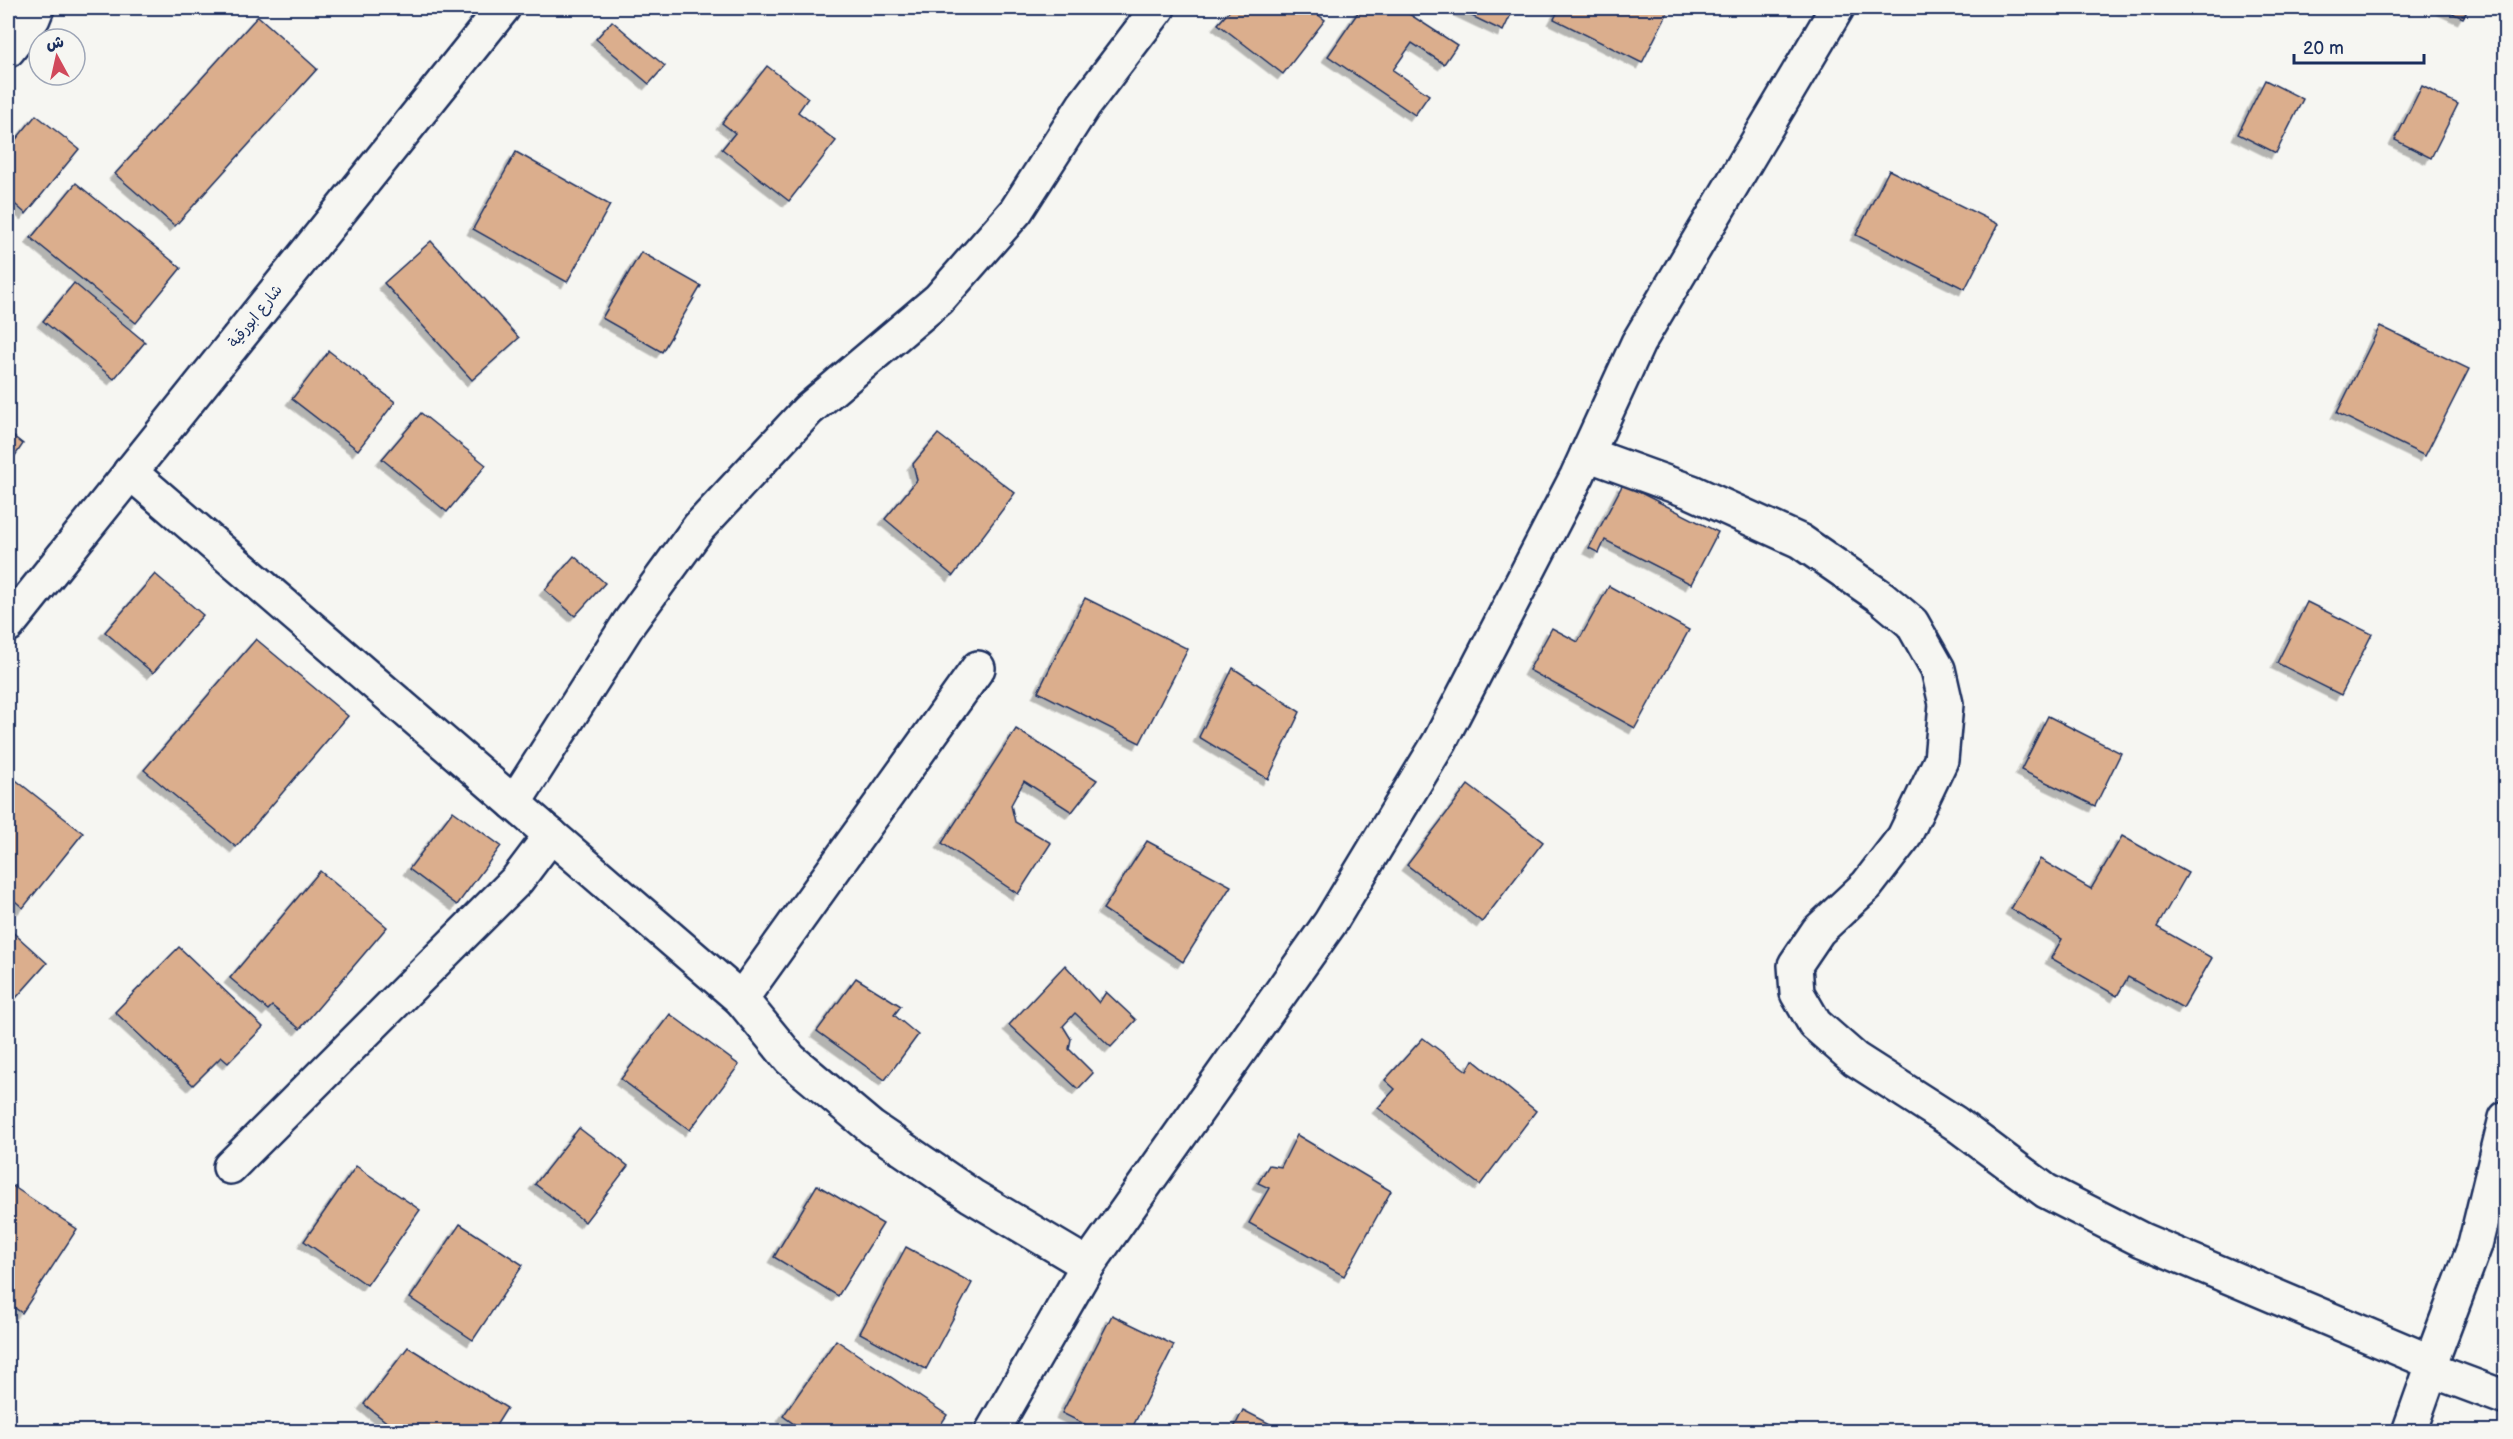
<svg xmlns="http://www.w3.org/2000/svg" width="2513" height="1439" font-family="'Balsamiq Sans','Playpen Sans Arabic',sans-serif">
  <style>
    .building { fill: #dbae8d; stroke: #1b2f5e; stroke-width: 1.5; filter: url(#shadow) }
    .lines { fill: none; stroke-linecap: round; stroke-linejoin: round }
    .street-casing { stroke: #1b2f5e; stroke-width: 38 }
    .primary-casing { stroke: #1b2f5e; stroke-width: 38 }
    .street { stroke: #f6f6f2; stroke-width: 33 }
    .primary { stroke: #f6f6f2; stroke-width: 33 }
    .labels { text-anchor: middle; stroke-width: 4.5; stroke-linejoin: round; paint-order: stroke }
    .street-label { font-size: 15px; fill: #1b2f5e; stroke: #f6f6f2 }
  </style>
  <defs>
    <filter id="shadow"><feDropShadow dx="-5.5" dy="5.5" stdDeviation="0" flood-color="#0004"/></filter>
  </defs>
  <rect width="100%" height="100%" fill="#f6f6f2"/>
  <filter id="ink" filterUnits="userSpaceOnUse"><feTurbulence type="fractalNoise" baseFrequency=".0167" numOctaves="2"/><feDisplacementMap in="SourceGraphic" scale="12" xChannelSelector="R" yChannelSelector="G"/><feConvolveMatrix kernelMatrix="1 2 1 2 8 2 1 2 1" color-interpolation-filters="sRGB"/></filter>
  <g filter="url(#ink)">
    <g class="building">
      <polygon points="1232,8 1309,8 1325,20 1283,74 1218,24"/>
      <polygon points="1361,8 1400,8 1457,45 1444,64 1412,43 1393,70 1429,95 1415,115 1328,56"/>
      <polygon points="1455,8 1514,8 1503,31"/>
      <polygon points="1560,8 1670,8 1642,63 1554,19"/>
      <polygon points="2441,8 2469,8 2463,18"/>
      <polygon points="258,16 317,69 175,226 115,174"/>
      <polygon points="612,21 665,66 649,84 596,39"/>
      <polygon points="767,66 808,98 798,112 836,141 789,201 722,149 735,133 722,123"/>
      <polygon points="2265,80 2303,99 2276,153 2238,134"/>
      <polygon points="2422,86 2458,104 2431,158 2395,140"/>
      <polygon points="36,115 79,149 26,214 8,198 8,149"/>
      <polygon points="516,152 610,205 567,282 473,229"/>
      <polygon points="1889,170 1998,224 1965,289 1856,235"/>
      <polygon points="76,183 181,268 136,323 31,238"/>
      <polygon points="431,241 519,338 472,380 384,283"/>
      <polygon points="641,252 701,286 662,352 602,318"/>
      <polygon points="74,283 145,342 114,379 43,321"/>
      <polygon points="2380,326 2469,369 2425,456 2337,413"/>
      <polygon points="329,351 395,402 358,450 292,399"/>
      <polygon points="421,413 486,465 447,512 382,459"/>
      <polygon points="8,432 23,444 8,466"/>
      <polygon points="938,434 1015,493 953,576 885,519 917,480 913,464"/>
      <polygon points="1623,484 1718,532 1691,584 1605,540 1599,553 1589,548"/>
      <polygon points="574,556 605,583 575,616 545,590"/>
      <polygon points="155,574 203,615 153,673 105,632"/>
      <polygon points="1609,586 1689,630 1635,728 1529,670 1552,628 1578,642"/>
      <polygon points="1085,598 1188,649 1140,743 1038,692"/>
      <polygon points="2307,602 2372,634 2341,695 2277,663"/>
      <polygon points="256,639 348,716 236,847 144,770"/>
      <polygon points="1233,668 1300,712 1268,779 1199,737"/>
      <polygon points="2048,716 2121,753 2095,806 2021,770"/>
      <polygon points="1016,729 1097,780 1072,812 1024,781 1011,805 1015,822 1051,843 1018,894 942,843"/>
      <polygon points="12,777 83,833 23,908 8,895 8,782"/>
      <polygon points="1468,785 1543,842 1482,922 1407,865"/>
      <polygon points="453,811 501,846 457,905 409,869"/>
      <polygon points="2122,836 2188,873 2157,927 2212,958 2183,1008 2128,977 2117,996 2051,958 2062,939 2011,909 2040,859 2091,889"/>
      <polygon points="1147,841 1231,886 1183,962 1103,909"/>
      <polygon points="320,871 387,927 300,1029 272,1006 268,1010 230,978"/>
      <polygon points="8,928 47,963 8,1007"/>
      <polygon points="179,947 263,1027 228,1063 221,1057 193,1085 115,1012"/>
      <polygon points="1065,965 1099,1003 1106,992 1136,1020 1111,1047 1075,1013 1063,1026 1071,1039 1069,1049 1093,1073 1078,1089 1009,1025"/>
      <polygon points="856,978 901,1006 894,1015 918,1035 885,1080 817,1031"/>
      <polygon points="670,1014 739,1065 690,1130 621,1079"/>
      <polygon points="1423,1038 1467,1071 1473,1060 1536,1111 1480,1185 1378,1108 1395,1089 1385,1080"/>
      <polygon points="579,1128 628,1166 585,1222 535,1184"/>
      <polygon points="1297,1135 1391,1191 1344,1276 1249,1223 1269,1188 1258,1183 1269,1165 1281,1167"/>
      <polygon points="356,1166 420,1210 367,1285 304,1241"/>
      <polygon points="8,1183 77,1229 22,1313 8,1303"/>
      <polygon points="817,1185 883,1224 838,1296 774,1257"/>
      <polygon points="460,1224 523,1265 473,1340 410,1298"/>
      <polygon points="906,1247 972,1283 926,1369 860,1333"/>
      <polygon points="1112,1315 1174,1345 1130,1432 1100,1432 1062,1413"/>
      <polygon points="836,1340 947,1415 936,1432 805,1432 783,1416"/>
      <polygon points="408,1347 507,1408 492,1432 399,1432 364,1404"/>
      <polygon points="1243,1410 1286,1432 1232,1432"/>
    </g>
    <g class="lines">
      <g class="street-casing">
        <g id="street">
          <polyline points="8,50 33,18 37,8"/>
          <polyline points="1587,454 1692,492 1800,541 1881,597 1912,623 1938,669 1946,704 1941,760 1904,837 1867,885 1818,931 1795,965 1797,993 1815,1024 1855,1059 1955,1123 2046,1191 2142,1240 2431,1362"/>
          <polyline points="130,472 741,999 978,668"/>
          <polyline points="514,803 629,623 699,527 808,410 939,299 1016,211 1084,105 1158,8"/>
          <polyline points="741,999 790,1059 872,1128 972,1196 1088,1265"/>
          <polyline points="230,1167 517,880 551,835"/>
          <polyline points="2431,1370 2506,1398"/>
          <polyline points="992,1432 1088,1265 1330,923 1440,741 1577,476 1638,343 1837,8"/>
          <polyline points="2409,1432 2431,1370 2431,1362 2475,1245 2506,1118"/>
        </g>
      </g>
      <g class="primary-casing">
        <polyline id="primary" points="8,625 503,8"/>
      </g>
      <use href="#street" class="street"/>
      <use href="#primary" class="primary"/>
    </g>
  </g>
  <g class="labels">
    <g class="street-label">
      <text transform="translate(255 316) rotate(-51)" y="5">شارع ابورقية</text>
    </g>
  </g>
  <rect width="2513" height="1439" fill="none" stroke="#f6f6f2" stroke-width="30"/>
  <rect x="15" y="15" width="2483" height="1409" fill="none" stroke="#1b2f5e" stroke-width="2" filter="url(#ink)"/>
  <g transform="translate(57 57) rotate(352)"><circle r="28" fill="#f6f6f2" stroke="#9ea6b7" stroke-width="1.5"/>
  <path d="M0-4.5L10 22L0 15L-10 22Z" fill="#d1495b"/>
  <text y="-9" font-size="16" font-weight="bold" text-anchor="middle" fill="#1b2f5e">ش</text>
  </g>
  <path d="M2294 54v9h130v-9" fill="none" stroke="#1b2f5e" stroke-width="3"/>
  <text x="2303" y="54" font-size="18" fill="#1b2f5e" stroke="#f6f6f2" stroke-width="4.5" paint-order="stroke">20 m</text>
</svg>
